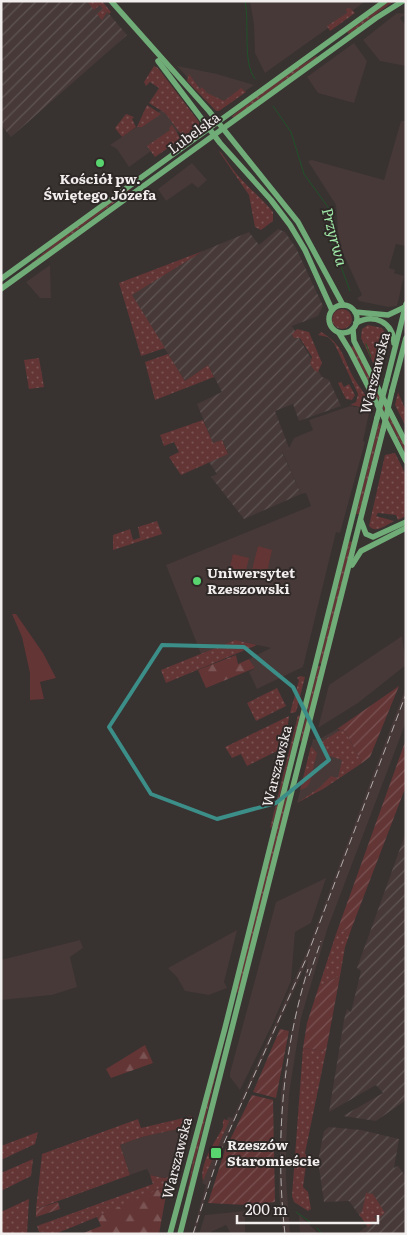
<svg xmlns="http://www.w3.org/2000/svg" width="407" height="1235" font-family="Literata,serif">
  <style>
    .built { fill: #463938 }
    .industrial { fill: url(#industrial-furrows) }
    .grass { fill: url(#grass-dots) }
    .forest { fill: url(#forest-firs) }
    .park { fill: #633535 }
    .garden { fill: url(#garden-furrows) }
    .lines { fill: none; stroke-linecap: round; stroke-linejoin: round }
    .stream { stroke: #205229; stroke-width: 1 }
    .secondary { stroke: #70ac77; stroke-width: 5.5 }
    .rail { stroke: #b2adad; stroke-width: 1; stroke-dasharray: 8 4; stroke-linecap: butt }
    .secondary-bridge { stroke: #70ac77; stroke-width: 5.5 }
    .marked { fill: none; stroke: #3c8e88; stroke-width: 4; stroke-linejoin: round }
    .poi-dot { fill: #59d56f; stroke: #2e2827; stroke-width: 2 }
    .labels { text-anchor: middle; stroke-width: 4; stroke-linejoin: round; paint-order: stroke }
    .street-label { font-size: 14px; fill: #f2eeee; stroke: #2e2827 }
    .poi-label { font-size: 14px; font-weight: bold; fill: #f2eeee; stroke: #2e2827; text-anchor: start }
    .water-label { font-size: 15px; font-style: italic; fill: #a1eba9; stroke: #2e2827 }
  </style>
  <defs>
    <pattern id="industrial-furrows" width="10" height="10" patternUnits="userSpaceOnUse" patternTransform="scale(1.25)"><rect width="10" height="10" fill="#463938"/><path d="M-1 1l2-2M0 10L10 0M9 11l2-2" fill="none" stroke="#615655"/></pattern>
    <pattern id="grass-dots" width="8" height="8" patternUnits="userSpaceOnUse" patternTransform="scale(1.25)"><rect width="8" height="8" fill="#633535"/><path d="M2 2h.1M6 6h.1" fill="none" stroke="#7a5353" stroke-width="1.8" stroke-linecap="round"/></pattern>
    <pattern id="forest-firs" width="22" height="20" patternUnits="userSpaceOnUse" patternTransform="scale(1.25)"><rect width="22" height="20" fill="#633535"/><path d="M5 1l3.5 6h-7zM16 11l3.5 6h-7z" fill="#7a5353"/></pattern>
    <pattern id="garden-furrows" width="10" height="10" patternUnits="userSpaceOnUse" patternTransform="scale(1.25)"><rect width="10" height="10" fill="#633535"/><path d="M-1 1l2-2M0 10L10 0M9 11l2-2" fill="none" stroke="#7a5353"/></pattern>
  </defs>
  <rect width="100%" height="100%" fill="#383231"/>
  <g class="built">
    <polygon points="250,1 366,1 265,73 255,53 254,25"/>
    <polygon points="397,13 406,14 400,18 406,26 406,66 380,61 363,40"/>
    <polygon points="354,43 367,61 354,103 318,93 307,77"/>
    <polygon points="177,66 217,74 254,85 228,103 215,100 196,87"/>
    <polygon points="166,107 183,128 129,167 117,149 110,145"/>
    <polygon points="401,121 406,121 406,246 396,244 389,268 395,270 394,273 404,276 397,306 389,307 359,301 357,298 362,295 339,244 336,205 308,161 312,160 384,180"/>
    <polygon points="192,163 207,180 198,188 192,183 166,201 158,189"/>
    <polygon points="50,265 51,298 40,298 26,282"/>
    <polygon points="350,406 370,409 363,441 365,442 340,533 336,532 303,667 257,689 249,672 255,668 249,659 271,648 235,640 201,654 166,565 311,506 306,493 301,494 282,451 289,448 294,438 313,430 309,420"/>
    <polygon points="402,636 406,665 358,703 318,728 329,685"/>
    <polygon points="406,687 406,722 327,930 301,1018 289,1094 286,1145 286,1178 290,1234 283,1234 279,1193 281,1093 289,1040 308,960 228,1135 209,1185 195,1234 192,1234 206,1185 202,1183 228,1117 233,1118 307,951"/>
    <polygon points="337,729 362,763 323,789 297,803 313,739 318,740"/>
    <polygon points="326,878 311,923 295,932 291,981 273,1023 240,1090 230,1077 230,1073 276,902"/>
    <polygon points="237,930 224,982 227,988 209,995 185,991 177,977 168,968"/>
    <polygon points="80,940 83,948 70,957 77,987 52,995 1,1000 1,960"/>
    <polygon points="187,1127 175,1176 163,1178 150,1175 147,1169 130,1175 120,1145 142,1137"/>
    <polygon points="245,1211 245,1234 231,1234 226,1225 207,1234 199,1234 205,1215"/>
    <polygon points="299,1215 315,1230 318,1234 300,1234"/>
  </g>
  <g class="industrial">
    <polygon points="1,1 98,1 127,35 11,137 1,125"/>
    <polygon points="278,229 285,232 296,248 323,306 318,316 292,326 322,377 329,380 341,406 299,421 293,404 275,411 289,448 282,452 301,494 244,519 211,477 217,474 209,462 228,453 222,440 213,443 197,404 222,392 208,365 185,381 131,295 203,251 249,232 259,245"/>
    <polygon points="406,832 406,1100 376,1121 343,1116 383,1093 376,1085 329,1112 344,1020 347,1009 351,1012 361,971 357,968"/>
    <polygon points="329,1127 361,1130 399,1139 394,1168 398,1166 406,1177 404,1234 357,1234 367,1226 349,1201 324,1202 318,1161 324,1131"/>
  </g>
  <g class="grass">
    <polygon points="87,1 102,1 111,12 109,14 107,12 102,20 97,14 103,9 100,5 94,10"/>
    <polygon points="394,1 349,34 347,32 388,2"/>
    <polygon points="350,8 355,13 330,31 327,26 347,13 346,9"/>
    <polygon points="316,56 317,57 233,118 232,116 281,78"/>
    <polygon points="154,66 158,68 199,122 199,126 183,137 165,113 149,103 159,88 150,82 146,86 144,82"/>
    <polygon points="189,74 200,89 202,87 207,93 224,101 241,88 246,92 219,111 216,111 187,81"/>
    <polygon points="147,105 161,114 142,127 137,127"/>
    <polygon points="126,114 134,117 132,119 136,127 122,137 115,128"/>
    <polygon points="172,125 181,139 155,157 147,146 170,130 169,128"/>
    <path d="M 212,148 C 221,149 224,157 229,164 C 241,182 259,195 273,212 L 273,221 L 261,230 L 255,227 L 249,195 L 218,150 Z"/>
    <polygon points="128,188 130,191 26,268 63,236"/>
    <polygon points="203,251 132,295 165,348 141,356 119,283"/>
    <circle cx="342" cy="319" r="10"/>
    <polygon points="368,325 382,328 388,337 380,369 377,371 361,338 362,329"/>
    <polygon points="297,329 309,332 322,363 318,372 315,371 310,364 312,357 300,338 294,338 292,334"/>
    <path d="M 321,332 C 345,346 342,358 355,380 C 359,387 365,393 368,400 L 361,407 L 350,405 L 356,402 L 358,394 L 334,343 L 328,337 L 318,335 Z"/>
    <polygon points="354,346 406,449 406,454 351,347"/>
    <polygon points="168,354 185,381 208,365 214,377 155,400 145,362"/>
    <polygon points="39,358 44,387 29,389 24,360"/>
    <polygon points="341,382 344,387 349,384 355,395 352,400 346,399 338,383"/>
    <polygon points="398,392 406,411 406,427 395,405"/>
    <polygon points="203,420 213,443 222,440 228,454 181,475 169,457 179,452 174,442 164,446 160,435"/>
    <polygon points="379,422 381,426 359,514 356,514"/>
    <path d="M 395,453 L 406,475 L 406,516 L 398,520 L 396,515 L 378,513 L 376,516 L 394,521 C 386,525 376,534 369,526 L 385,455 Z"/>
    <polygon points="157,521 162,534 113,550 113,535 130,529 133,540 140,538 138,527"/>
    <polygon points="349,541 352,542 322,664 319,663"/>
    <polygon points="235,640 257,645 166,683 161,670"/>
    <polygon points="318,666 321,666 303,740 300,741"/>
    <polygon points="300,676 305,677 296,712 290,713 299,680 297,678"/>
    <polygon points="277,688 286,706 256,721 247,703"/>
    <polygon points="298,715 300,716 272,827 270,828"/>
    <polygon points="289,716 285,747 247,766 241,754 232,758 225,747"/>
    <polygon points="340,730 345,731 362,763 323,789 297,803 319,788 331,776 338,778 342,760 324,754 320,743"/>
    <path d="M 311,746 L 317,753 L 312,773 L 310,774 L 312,775 C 310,783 309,788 300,790 Z"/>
    <polygon points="287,789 289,793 239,993 236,992"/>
    <polygon points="352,927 345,947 340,976 319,986 336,934"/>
    <polygon points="230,1017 186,1199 196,1144"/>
    <polygon points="303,1048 326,1051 305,1153 307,1158 303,1187 308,1192 311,1209 308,1211 294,1202 292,1196"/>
    <polygon points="192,1116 187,1127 142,1137 120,1145 130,1175 36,1209 42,1154 138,1119 141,1128"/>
    <path d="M 224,1119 L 229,1121 L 203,1181 C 199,1164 215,1142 222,1129 C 225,1124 221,1124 224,1119 Z"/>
    <polygon points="38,1132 35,1144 1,1160 1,1146"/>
    <path d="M 187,1134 L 178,1171 L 173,1166 C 176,1154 177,1141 187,1134 Z"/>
    <polygon points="33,1159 31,1176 1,1191 1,1173"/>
    <polygon points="150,1175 163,1178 171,1177 166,1195 163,1187 134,1202 55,1234 39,1232 37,1226 153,1184"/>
    <polygon points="366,1193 373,1194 385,1213 380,1217 377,1215 374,1216 377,1220 368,1227 359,1214 362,1212"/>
    <polygon points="29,1199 27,1234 1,1234 1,1212"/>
  </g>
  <g class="forest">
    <polygon points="236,655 238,664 249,659 255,668 206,688 198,670"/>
    <polygon points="145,1045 153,1063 111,1078 106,1069"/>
    <polygon points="164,1187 166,1195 159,1234 81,1234 101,1226 97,1217"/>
  </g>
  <g class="park">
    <polygon points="258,546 272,550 266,577 251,574"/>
    <polygon points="233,554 249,558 245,575 229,571"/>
    <polygon points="12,614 16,614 43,653 56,678 40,682 44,699 30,700 30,673 22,637"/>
  </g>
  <g class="garden">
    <polygon points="399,686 370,757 362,763 345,731 337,729"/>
    <polygon points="405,742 406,786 352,927 336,934"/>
    <polygon points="340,976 326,1051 303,1048 307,1023 319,986"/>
    <polygon points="280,1029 289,1031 276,1098 253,1092"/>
    <polygon points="252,1095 273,1100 275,1202 246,1205 208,1203 225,1150"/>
    <polygon points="58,1202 60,1209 36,1217 36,1209"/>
  </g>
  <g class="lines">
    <g class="stream">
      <path d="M 245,1 C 250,26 242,61 255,79"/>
      <polyline points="273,106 291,132 304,174 328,207 331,239 350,291"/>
      <polyline points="366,344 371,357"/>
      <polyline points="296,1212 313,1224"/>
      <polyline points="317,1228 322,1234"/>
    </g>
    <g class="secondary">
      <polyline points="111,1 209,111 298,222 343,305"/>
      <polyline points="158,61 220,143 271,200 290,225 305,250 332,310"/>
      <polyline points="1,279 385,1"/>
      <polyline points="1,289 376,18 403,1"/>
      <circle cx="343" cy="319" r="14"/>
      <polyline points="355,312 388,315 405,307"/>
      <path d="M 356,323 C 374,313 393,322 394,343"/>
      <polyline points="353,330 354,341 406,443"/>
      <polyline points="339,333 350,351 406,461"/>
      <polyline points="387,380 406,304"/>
      <polyline points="392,391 406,338"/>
      <polyline points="361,521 366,534 373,537 406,522"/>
      <polyline points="352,565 361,551 406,528"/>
      <polyline points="170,1234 225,1028 377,418"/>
      <polyline points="180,1234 383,430"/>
    </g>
    <g class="rail">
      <polyline points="309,976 321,941"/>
      <polyline points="193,1234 219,1154 306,959 406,694"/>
      <path d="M 285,1234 C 275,1145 282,1054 308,969"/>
    </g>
    <g class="secondary-bridge">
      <polyline points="377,418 387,380"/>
      <polyline points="383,430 392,391"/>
    </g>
  </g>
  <path class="marked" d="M 162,645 L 244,647 L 293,687 L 329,760 L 276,803 L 217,819 L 151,794 L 109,727 Z"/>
  <g class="poi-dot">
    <circle cx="100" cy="163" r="5"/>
    <circle cx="197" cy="581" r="5"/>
    <rect x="210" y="1147" width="12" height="12" rx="2.5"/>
  </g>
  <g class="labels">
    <g class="street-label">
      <text transform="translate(194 133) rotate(-36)" y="5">Lubelska</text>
      <text transform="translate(375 373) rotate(-76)" y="5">Warszawska</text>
      <text transform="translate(277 766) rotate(-76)" y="5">Warszawska</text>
      <text transform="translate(177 1158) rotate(-76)" y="5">Warszawska</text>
    </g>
    <g class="poi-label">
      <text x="100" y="184" text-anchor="middle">Kościół pw.<tspan x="100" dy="16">Świętego Józefa</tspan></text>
      <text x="207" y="578">Uniwersytet<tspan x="207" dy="16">Rzeszowski</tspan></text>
      <text x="227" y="1150">Rzeszów<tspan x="227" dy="16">Staromieście</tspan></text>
    </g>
    <g class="water-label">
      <text transform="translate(334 237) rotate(75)" y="5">Przyrwa</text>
    </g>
  </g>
  <rect width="407" height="1235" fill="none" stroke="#f2eeee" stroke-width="5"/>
  <path d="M237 1215v8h141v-8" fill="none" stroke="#f2eeee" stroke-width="2.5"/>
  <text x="245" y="1215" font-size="15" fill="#f2eeee" stroke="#2e2827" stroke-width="4" paint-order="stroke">200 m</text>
</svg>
